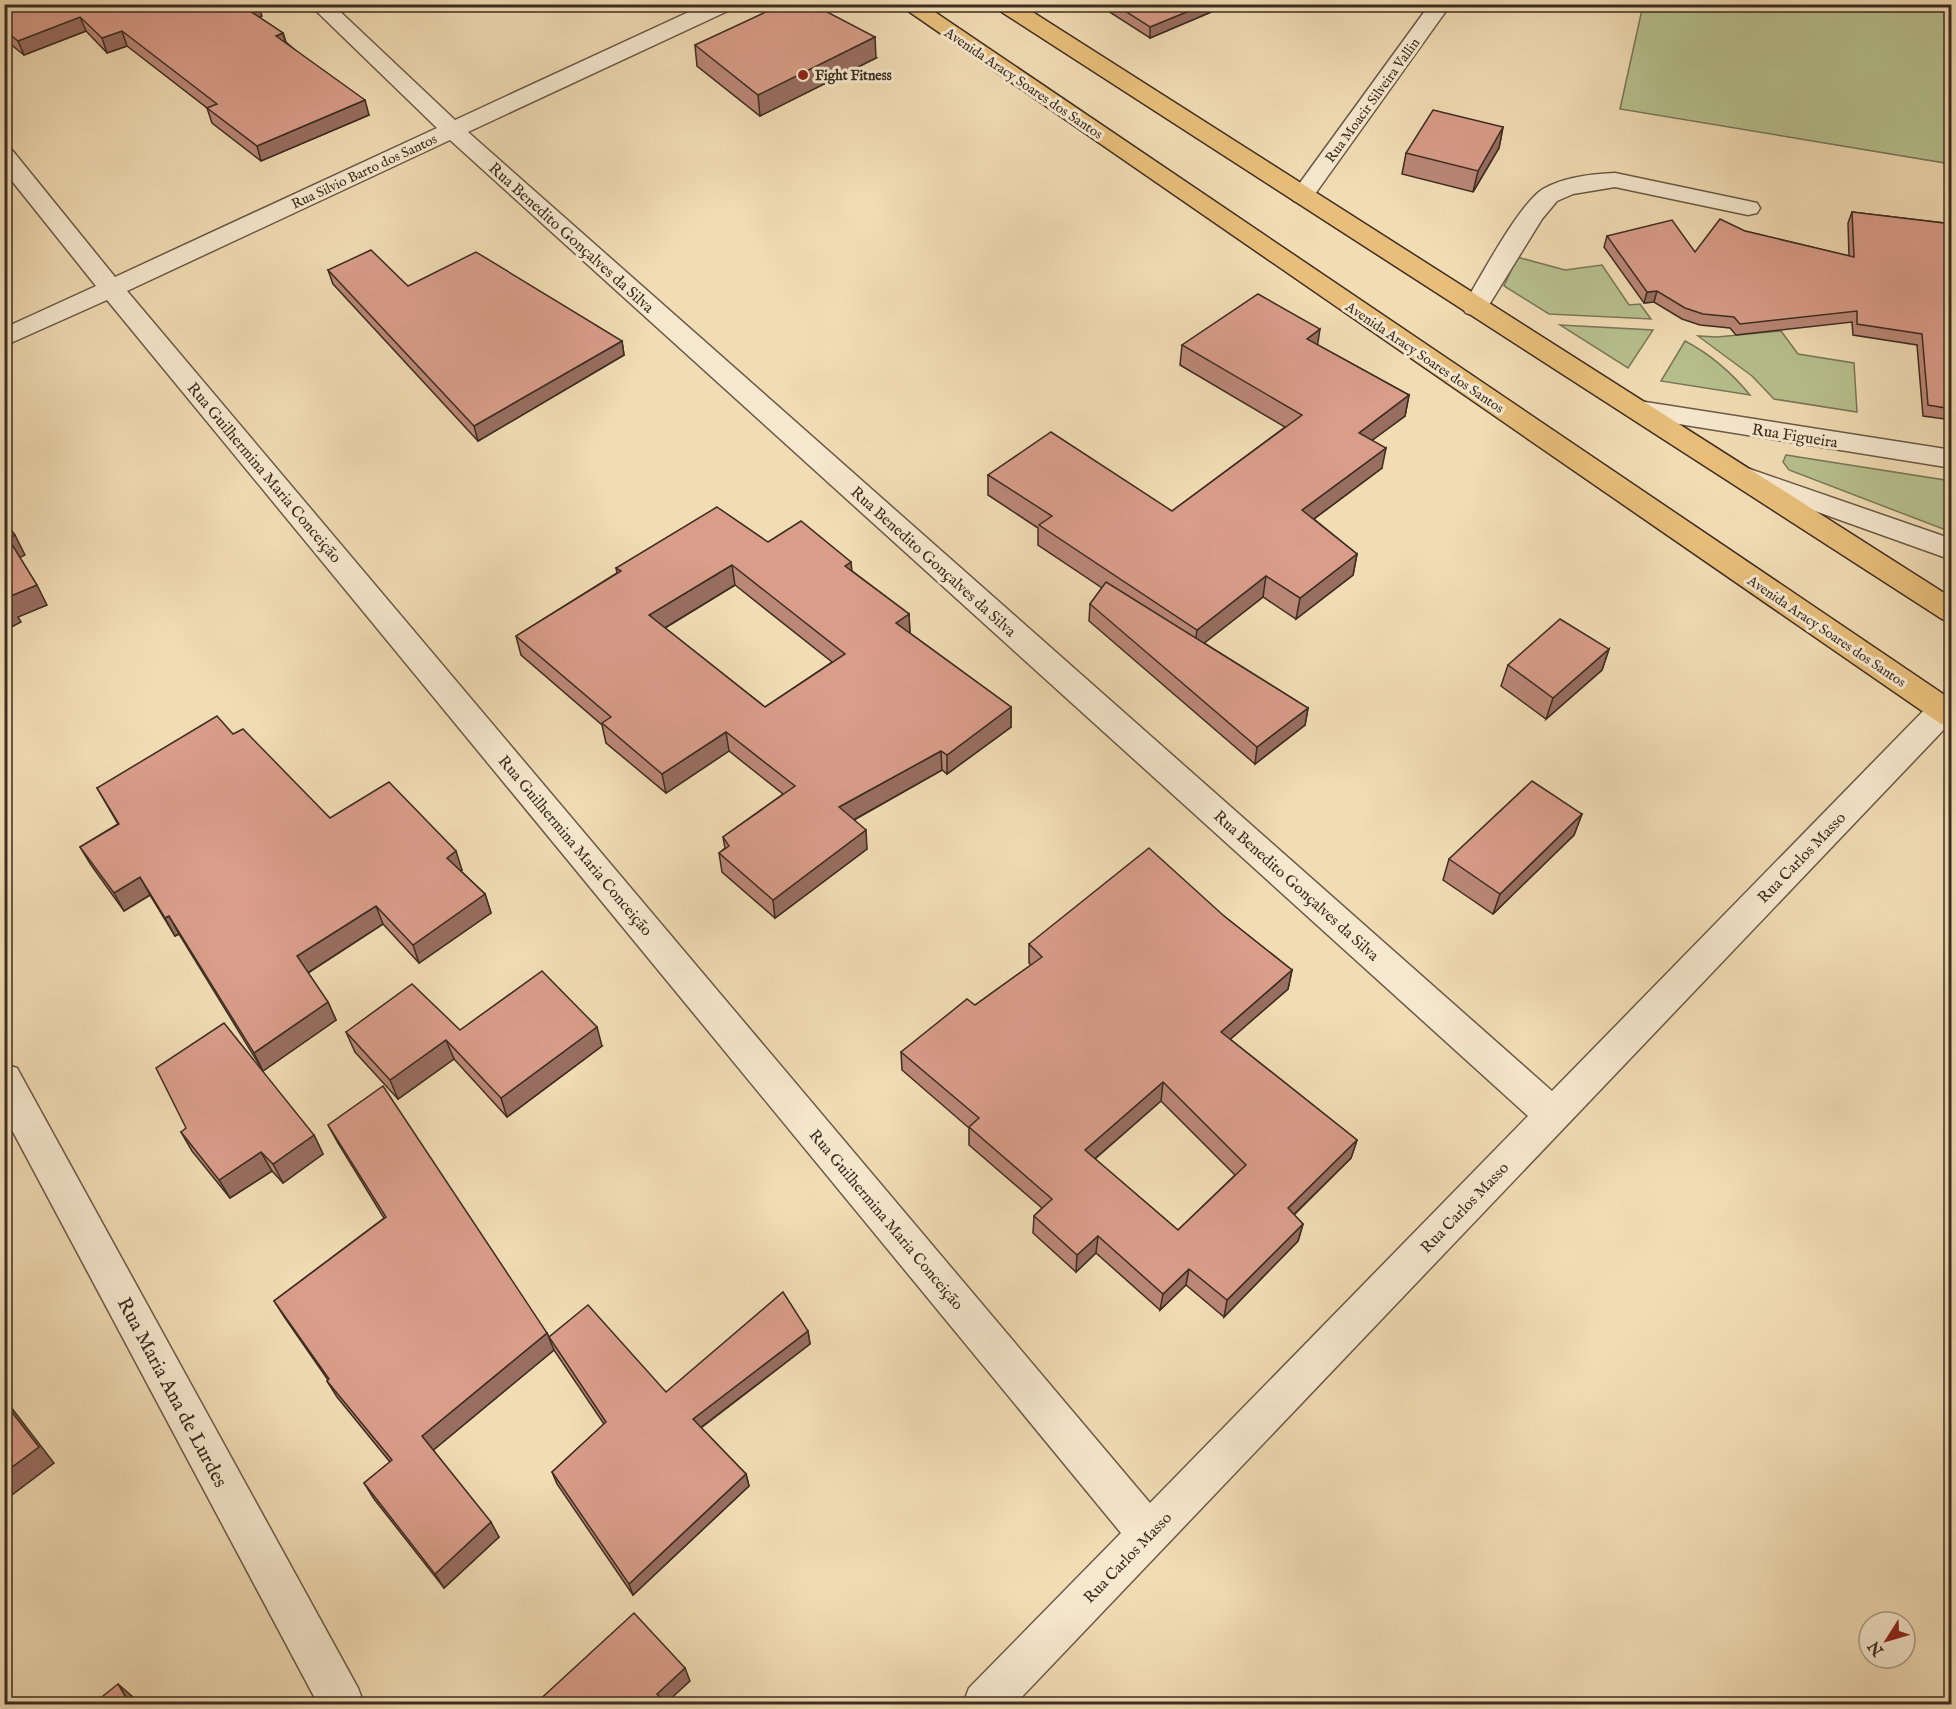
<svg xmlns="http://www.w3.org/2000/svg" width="1956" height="1709" font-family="'IM FELL English',serif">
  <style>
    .green { fill: #b7c18f; stroke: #7a7758; stroke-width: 1.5 }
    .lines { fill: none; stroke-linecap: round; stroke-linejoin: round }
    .minor-casing { stroke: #695946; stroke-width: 3 }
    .major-casing { stroke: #3c2d21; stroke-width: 3 }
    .minor { fill: #f6e8ce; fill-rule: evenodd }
    .major { fill: #e8be7a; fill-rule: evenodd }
    .wall { fill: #bb8777; stroke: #3c2d21; stroke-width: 1.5; fill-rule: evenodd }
    .shaded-wall { fill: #986e61; stroke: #3c2d21; stroke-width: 1.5 }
    .building { fill: #d99d8a; stroke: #3c2d21; stroke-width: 1.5; fill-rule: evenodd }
    .poi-dot { fill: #8f2418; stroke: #f6e8ce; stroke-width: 2 }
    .labels { text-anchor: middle; stroke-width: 6; stroke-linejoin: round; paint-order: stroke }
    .far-poi-label { font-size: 14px; font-weight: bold; fill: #3c2d21; stroke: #f6e8ce; text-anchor: start }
    .far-street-label { font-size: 14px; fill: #3c2d21; stroke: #f6e8ce }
    .street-label { font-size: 16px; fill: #3c2d21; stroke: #f6e8ce }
    .near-street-label { font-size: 20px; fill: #3c2d21; stroke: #f6e8ce }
  </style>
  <rect width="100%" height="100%" fill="#f1dcb4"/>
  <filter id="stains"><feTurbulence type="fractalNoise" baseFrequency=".00333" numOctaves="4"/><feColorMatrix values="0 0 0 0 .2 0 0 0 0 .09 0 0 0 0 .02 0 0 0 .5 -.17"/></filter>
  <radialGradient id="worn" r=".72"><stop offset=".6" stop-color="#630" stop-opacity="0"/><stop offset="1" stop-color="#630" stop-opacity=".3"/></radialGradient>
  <g class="green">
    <polygon points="1643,5 1951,5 1951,164 1620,109"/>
    <polygon points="1517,257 1565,270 1602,265 1629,305 1640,304 1651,319 1549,314 1504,286"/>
    <polygon points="1560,325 1653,330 1628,368"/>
    <polygon points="1781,331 1798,354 1854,363 1857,412 1774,399 1752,376 1698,336 1717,337"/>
    <path d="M 1685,341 C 1712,355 1731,372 1750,395 L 1661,381 Z"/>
    <polygon points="1786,455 1951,481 1951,532 1789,470 1783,462"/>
  </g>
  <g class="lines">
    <g class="minor-casing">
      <g id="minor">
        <path d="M 309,4 L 332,4 L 455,120 L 706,4 L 734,4 L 732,9 L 468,132 L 1552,1091 L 1932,702 L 1952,696 L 1952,721 L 1015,1704 L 963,1704 L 969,1688 L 1121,1533 L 107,300 L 4,346 L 4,328 L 96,286 L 4,171 L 4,148 L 12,150 L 115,277 L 437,128 ZM 450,140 L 1528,1116 L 1150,1503 L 127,291 Z"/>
        <polygon points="1430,4 1451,4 1310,201 1302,203 1294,201 1290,196 1294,191"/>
        <path d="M 1615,173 L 1748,201 L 1757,203 L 1760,208 L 1757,213 L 1748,215 L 1615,187 L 1573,194 L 1557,201 L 1542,219 L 1484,313 L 1475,316 L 1466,313 L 1462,308 C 1479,280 1518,205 1543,189 C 1564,177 1591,174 1615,173 Z"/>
        <polygon points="1639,401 1952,450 1952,468 1629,416 1626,410 1629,404"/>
        <polygon points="1741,466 1952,539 1952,560 1731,481 1727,475 1731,469"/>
        <polygon points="4,1064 17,1068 358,1688 364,1704 318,1704 4,1115"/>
      </g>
    </g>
    <g class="major-casing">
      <g id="major">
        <polygon points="898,4 923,4 1952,700 1952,727 1941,724"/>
        <polygon points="995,4 1020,4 1952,598 1952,622 1942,619 997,9"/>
      </g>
    </g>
    <use href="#minor" class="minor"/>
    <use href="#major" class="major"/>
  </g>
  <g class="wall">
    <polygon points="4,4 262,16 259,17 283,33 286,42 369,115 261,161 212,123 207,108 127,46 107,53 86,31 24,55 4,39"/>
    <polygon points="1097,4 1230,4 1150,38"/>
    <polygon points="695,45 876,58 760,116 697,66"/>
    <polygon points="1503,127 1499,148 1473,192 1402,174 1406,153"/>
    <polygon points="1852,212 1952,224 1952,420 1923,416 1917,345 1853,335 1852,322 1736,335 1730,328 1700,325 1682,319 1654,302 1644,303 1604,247 1607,236 1695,252 1745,231 1849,256 1848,223"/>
    <polygon points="328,270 408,286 622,341 624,355 478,441 333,284"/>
    <polygon points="1182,345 1318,345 1409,395 1405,416 1372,440 1382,468 1314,519 1357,554 1353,575 1296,619 1263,597 1204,643 1308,708 1305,725 1255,764 1089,621 1090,604 1102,588 1038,545 1038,528 988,495 988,475 1172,511 1285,427 1180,365"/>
    <path d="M 768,542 L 852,571 L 909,614 L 910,633 L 1011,707 L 1011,727 L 947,774 L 942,770 L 854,820 L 867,849 L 775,918 L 722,872 L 719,853 L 725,848 L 723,837 L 783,794 L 729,751 L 666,793 L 606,743 L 602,725 L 521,655 L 516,636 L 617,573 L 616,568 ZM 735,585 L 832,662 L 765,707 L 665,628 Z"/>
    <polygon points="1609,649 1602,670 1546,719 1501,686 1508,665"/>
    <polygon points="233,734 330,818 462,870 461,871 485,894 491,913 419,963 383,924 308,973 328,1002 336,1020 263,1071 179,934 175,936 150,895 124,911 91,865 80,847 118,824 97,788"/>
    <polygon points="1582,814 1574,835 1493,914 1443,880 1449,859"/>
    <path d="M 1224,916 L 1292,970 L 1288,989 L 1230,1039 L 1357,1140 L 1351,1158 L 1294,1215 L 1303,1224 L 1298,1241 L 1224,1317 L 1186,1285 L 1160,1310 L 1096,1253 L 1076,1272 L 1033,1233 L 1034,1216 L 1042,1208 L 969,1145 L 969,1128 L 902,1070 L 901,1052 L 975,1005 L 1031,965 L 1029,963 L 1029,944 ZM 1161,1101 L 1235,1175 L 1178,1230 L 1095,1159 Z"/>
    <polygon points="460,1030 602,1046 507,1117 454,1059 398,1099 355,1052 346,1032"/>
    <polygon points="328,1125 547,1333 549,1337 666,1392 808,1331 810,1344 701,1428 746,1474 749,1486 633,1595 557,1484 552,1472 604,1424 554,1350 433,1450 499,1537 444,1588 374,1499 364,1483 390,1462 337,1397 327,1381 328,1380 285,1318 274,1301 384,1218 338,1143"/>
    <polygon points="181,1132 314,1135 323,1154 283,1183 272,1171 230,1198 192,1151"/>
  </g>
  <g class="shaded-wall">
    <polygon points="251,4 258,4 262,16 248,22 244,7"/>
    <polygon points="1206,4 1230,4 1150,38 1150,27"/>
    <polygon points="80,17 86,31 24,55 18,41"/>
    <polygon points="122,31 127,46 107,53 102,38"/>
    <polygon points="283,33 287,48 276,36"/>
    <polygon points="875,37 876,58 760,116 758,95"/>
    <polygon points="365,100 369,115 261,161 257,146"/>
    <polygon points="1503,127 1499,148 1473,192 1478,171"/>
    <polygon points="1657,291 1654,302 1644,303 1647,292"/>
    <polygon points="1320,329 1317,349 1307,339"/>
    <polygon points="622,341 624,355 478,441 474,426"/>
    <polygon points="1409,395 1405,416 1355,453 1359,433"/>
    <polygon points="1386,448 1382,468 1299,530 1302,510"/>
    <polygon points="15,535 25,555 19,558 8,538"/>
    <polygon points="1357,554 1353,575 1296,619 1300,598"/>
    <polygon points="851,562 853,581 845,566"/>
    <polygon points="732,565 735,585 653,635 649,615"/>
    <polygon points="1266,576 1263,597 1194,651 1197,630"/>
    <polygon points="37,585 47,605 18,617 21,622 4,631 4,605 6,598"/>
    <polygon points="909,614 910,634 896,623"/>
    <polygon points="1609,649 1602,670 1546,719 1553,698"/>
    <polygon points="1011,707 1011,727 947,774 947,755"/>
    <polygon points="1308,708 1305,725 1255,764 1257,747"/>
    <polygon points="726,732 729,751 666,793 662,774"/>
    <polygon points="941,751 942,770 841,827 839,807"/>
    <polygon points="1582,814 1574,835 1493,914 1500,894"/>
    <polygon points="866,830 867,849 775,918 773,900"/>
    <polygon points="456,851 462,870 453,876 447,858"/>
    <polygon points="140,877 150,895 124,911 114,893"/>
    <polygon points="485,894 491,913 419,963 413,945"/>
    <polygon points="376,906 383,924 306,974 297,956"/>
    <polygon points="169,916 179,934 175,936 165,918"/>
    <polygon points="1292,970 1288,989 1218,1050 1221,1032"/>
    <polygon points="328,1002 336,1020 263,1071 254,1053"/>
    <polygon points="597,1027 602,1046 507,1117 501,1098"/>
    <polygon points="446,1040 454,1059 398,1099 390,1080"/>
    <polygon points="1163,1082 1161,1101 1084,1168 1085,1150"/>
    <polygon points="314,1135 323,1154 283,1183 273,1164"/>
    <polygon points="1357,1140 1351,1158 1283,1225 1288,1208"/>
    <polygon points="261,1152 272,1171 230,1198 219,1180"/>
    <polygon points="1303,1224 1298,1241 1224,1317 1227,1300"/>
    <polygon points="1098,1236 1096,1253 1076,1272 1077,1255"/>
    <polygon points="1189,1269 1186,1285 1160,1310 1163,1294"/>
    <polygon points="808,1331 810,1344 696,1431 693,1419"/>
    <polygon points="547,1333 554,1350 431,1452 422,1436"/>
    <polygon points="4,1398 54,1463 4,1501"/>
    <polygon points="746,1474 749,1486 633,1595 629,1584"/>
    <polygon points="491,1522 499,1537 444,1588 435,1574"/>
    <polygon points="685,1668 690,1681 665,1704 657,1694"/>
    <polygon points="118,1684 133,1697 138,1704 130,1704"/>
  </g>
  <g class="building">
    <polygon points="4,4 251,4 244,7 283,33 276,36 365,100 257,146 207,108 217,104 122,31 102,38 80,17 18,41 4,30"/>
    <polygon points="783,4 812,4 875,37 758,95 695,45"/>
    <polygon points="1114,4 1206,4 1150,27"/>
    <polygon points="1433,110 1503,127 1478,171 1406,153"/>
    <polygon points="1852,212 1952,224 1952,409 1928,405 1922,334 1857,324 1857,311 1740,324 1734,317 1703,314 1685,308 1657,291 1647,292 1607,236 1672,220 1695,252 1720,219 1745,231 1854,257"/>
    <polygon points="371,250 408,286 476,252 622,341 474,426 328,270"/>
    <polygon points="1258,294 1320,329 1307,339 1409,395 1359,433 1386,448 1302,510 1357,554 1300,598 1266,576 1197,630 1039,525 1052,516 988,475 1051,432 1172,511 1302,415 1182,345"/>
    <path d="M 717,507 L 768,542 L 801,521 L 851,562 L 845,566 L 909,614 L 896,623 L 1011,707 L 947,755 L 941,751 L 839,807 L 866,830 L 773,900 L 719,853 L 729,846 L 723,837 L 795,786 L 726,732 L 662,774 L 602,723 L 611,717 L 516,636 L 621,571 L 616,568 ZM 732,565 L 845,654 L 765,707 L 649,615 Z"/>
    <polygon points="4,520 15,535 8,538 37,585 6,598 10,602 4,605"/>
    <polygon points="1106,582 1308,708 1257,747 1090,604"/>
    <polygon points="1560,619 1609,649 1553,698 1508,665"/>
    <polygon points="217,716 233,734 243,729 330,818 389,782 456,851 447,858 485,894 413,945 376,906 297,956 328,1002 254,1053 169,916 165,918 140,877 114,893 80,847 119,824 97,788"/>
    <polygon points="1532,781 1582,814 1500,894 1449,859"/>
    <path d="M 1149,848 L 1224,916 L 1292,970 L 1221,1032 L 1357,1140 L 1288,1208 L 1303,1224 L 1227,1300 L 1189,1269 L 1163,1294 L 1098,1236 L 1077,1255 L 1034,1216 L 1052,1199 L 969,1127 L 979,1118 L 901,1052 L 967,999 L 975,1005 L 1042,957 L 1029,944 ZM 1163,1082 L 1246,1165 L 1178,1230 L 1085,1150 Z"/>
    <polygon points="542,971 597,1027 501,1098 446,1040 390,1080 346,1032 412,984 460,1030"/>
    <polygon points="224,1023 314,1135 273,1164 261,1152 219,1180 181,1132 186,1128 156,1068"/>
    <polygon points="383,1086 547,1333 422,1436 491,1522 435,1574 364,1483 392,1460 327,1381 329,1379 274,1301 386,1217 328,1125"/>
    <polygon points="783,1292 808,1331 693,1419 746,1474 629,1584 552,1472 606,1422 549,1337 588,1305 666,1392"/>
    <polygon points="4,1402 39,1447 4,1473"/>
    <polygon points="634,1613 685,1668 657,1694 666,1704 535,1704"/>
    <polygon points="118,1684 130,1704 93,1704"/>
  </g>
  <circle class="poi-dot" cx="803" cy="75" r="6"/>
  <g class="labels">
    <g class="far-poi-label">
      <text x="815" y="80">Fight Fitness</text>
    </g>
    <g class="far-street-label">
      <text transform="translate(1024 83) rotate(34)" y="5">Avenida Aracy Soares dos Santos</text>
      <text transform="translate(1372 100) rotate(-54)" y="5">Rua Moacir Silveira Vallin</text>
      <text transform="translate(364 171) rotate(-25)" y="5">Rua Silvio Barto dos Santos</text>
      <text transform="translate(1425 357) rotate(34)" y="5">Avenida Aracy Soares dos Santos</text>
      <text transform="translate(1827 631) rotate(34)" y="5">Avenida Aracy Soares dos Santos</text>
    </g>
    <g class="street-label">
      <text transform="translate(572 237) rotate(42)" y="6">Rua Benedito Gonçalves da Silva</text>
      <text transform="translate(1795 435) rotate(9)" y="6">Rua Figueira</text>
      <text transform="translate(265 472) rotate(50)" y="6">Rua Guilhermina Maria Conceição</text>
      <text transform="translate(934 561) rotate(42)" y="6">Rua Benedito Gonçalves da Silva</text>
      <text transform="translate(576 845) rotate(50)" y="6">Rua Guilhermina Maria Conceição</text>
      <text transform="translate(1801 857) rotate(-46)" y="6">Rua Carlos Masso</text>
      <text transform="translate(1297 885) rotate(42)" y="6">Rua Benedito Gonçalves da Silva</text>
      <text transform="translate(1464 1207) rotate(-46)" y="6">Rua Carlos Masso</text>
      <text transform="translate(887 1219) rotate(50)" y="6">Rua Guilhermina Maria Conceição</text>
      <text transform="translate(1127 1557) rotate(-46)" y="6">Rua Carlos Masso</text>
    </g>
    <g class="near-street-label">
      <text transform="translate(173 1392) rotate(62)" y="7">Rua Maria Ana de Lurdes</text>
    </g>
  </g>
  <rect width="1956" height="1709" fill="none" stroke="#f1dcb4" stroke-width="24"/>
  <rect x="6" y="6" width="1944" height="1697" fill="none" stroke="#3c2d21" stroke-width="3"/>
  <rect x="12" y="12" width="1932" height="1685" fill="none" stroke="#3c2d21" stroke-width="1.5"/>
  <g transform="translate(1887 1640) rotate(233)"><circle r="28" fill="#f6e8ce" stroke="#ac9d89" stroke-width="1.5"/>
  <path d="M0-4.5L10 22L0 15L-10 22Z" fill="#8f2418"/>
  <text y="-9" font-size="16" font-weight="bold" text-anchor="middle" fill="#3c2d21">N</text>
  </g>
  <rect width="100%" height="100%" filter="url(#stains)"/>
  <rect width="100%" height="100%" fill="url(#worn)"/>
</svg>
